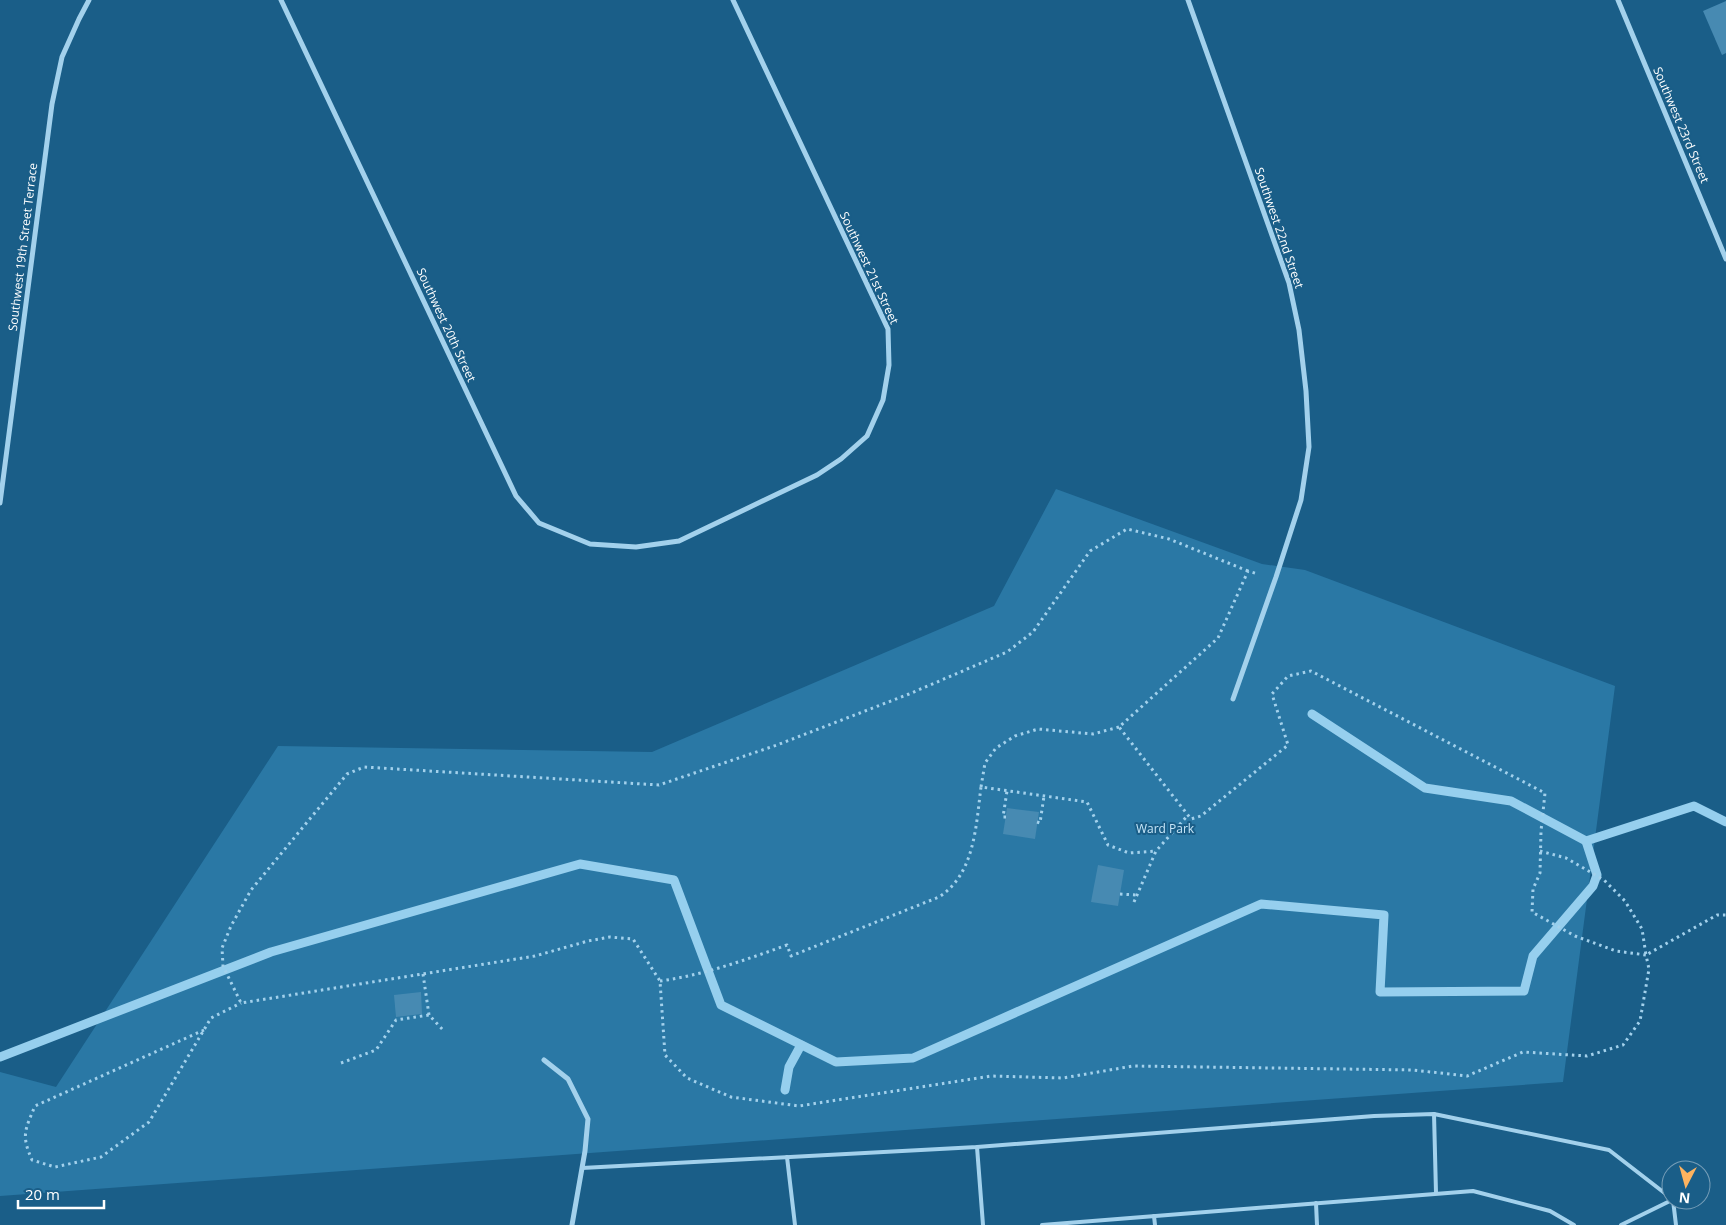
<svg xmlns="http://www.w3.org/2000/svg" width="1726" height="1225" font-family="'Open Sans',sans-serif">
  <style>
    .green { fill: #2a78a5 }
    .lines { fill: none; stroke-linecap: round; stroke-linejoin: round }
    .stream { stroke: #96cfee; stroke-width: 9 }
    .building { fill: #478ab2 }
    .path { stroke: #a3d1ec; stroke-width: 3; stroke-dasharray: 2.5 4; stroke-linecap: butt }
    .lane { stroke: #a3d1ec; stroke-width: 4 }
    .street { stroke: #a3d1ec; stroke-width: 5 }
    .labels { text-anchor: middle; stroke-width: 4; stroke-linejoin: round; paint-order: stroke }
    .street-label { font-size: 12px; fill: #fff; stroke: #1a5e88 }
    .park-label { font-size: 12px; fill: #c8e7f9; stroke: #1a5e88 }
  </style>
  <rect width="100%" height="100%" fill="#1a5e88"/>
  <polygon class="green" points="1056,489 1262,564 1305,570 1615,686 1563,1082 0,1196 0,1072 56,1087 278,746 652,752 994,606"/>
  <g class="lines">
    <g class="stream">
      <polyline points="1312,714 1425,788 1511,801 1586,841"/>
      <polyline points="0,1057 271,952 580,864 674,880 721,1005 836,1062 913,1058 1261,904 1384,915 1380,992 1524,991 1533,956 1593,886 1597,875 1586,841 1694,806 1726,822"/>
      <polyline points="785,1090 789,1067 801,1045"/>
    </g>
  </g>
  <g class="building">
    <polygon points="1726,1 1726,53 1722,55 1703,11"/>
    <polygon points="1007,808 1039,812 1035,839 1003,834"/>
    <polygon points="1098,865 1124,870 1118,906 1091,902"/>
    <polygon points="421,992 422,1014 396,1017 394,995"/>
  </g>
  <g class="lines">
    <g class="path">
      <polyline points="1248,571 1169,539 1127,529 1090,551 1033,632 1007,652 909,694 777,745 659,785 364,767 347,774 251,890 231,926 222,948 223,966 241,1003 535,956 588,941 610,937 633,939 660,981 665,1055 687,1078 731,1097 799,1106 991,1076 1063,1078 1133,1066 1413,1070 1467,1076 1523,1052 1587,1056 1623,1045 1640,1021 1649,969 1646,955 1616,951 1575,936 1532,912 1533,889 1540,873 1541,831 1545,793 1311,671 1288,676 1272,694 1288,745 1201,816 1191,819 1119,727 1218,638 1248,571 1258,574"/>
      <polyline points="981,787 985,763 996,748 1015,736 1038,729 1093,734 1119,727"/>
      <polyline points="1006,817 1003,817 1007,791"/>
      <polyline points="1037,822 1040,823 1044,796"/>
      <polyline points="1540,851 1566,858 1604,880 1625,901 1642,929 1646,955 1717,915 1726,915"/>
      <polyline points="1120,894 1137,895"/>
      <polyline points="1134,902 1156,851 1188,815"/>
      <polyline points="423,974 429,1015"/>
      <path d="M 660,981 C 704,975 745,960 787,945 L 791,956 L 939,897 C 975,874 976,825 981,787 L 1087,802 L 1108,845 L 1129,853 L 1156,851"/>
      <path d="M 204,1030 L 35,1106 C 25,1130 21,1135 32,1160 L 55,1167 L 101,1157 L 149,1122 L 211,1018 L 241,1003"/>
      <polyline points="341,1063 376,1050 396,1020 429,1015 443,1030"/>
    </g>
    <g class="lane">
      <polyline points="1434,1114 1609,1150 1671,1198"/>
      <polyline points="977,1147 983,1225"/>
      <polyline points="787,1157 795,1225"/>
      <polyline points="582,1168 977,1147 1374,1116 1434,1114 1436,1193"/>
      <polyline points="1673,1200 1676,1225"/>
      <polyline points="1316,1203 1317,1225"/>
      <polyline points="1154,1216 1155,1225"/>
      <polyline points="1042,1225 1473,1191 1550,1211 1574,1225"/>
      <polyline points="1621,1225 1672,1200"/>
    </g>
    <g class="street">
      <polyline points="281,0 516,496 539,523 590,544 636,547 679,541 817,475 841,459 867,436 883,400 889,365 888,329 733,0"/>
      <polyline points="1188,0 1289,283 1299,330 1306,391 1309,447 1301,500 1276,577 1233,699"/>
      <polyline points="1618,0 1726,259"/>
      <polyline points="0,503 52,104 62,57 79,19 89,0"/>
      <polyline points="544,1060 568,1079 588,1119 585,1151 572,1225"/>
    </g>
  </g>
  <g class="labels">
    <g class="street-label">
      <text transform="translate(1681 125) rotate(67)" y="4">Southwest 23rd Street</text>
      <text transform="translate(1279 228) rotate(71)" y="4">Southwest 22nd Street</text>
      <text transform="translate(23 247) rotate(-83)" y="4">Southwest 19th Street Terrace</text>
      <text transform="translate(869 268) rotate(65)" y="4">Southwest 21st Street</text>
      <text transform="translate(446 325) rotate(65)" y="4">Southwest 20th Street</text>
    </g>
    <g class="park-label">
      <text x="1165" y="833">Ward Park</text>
    </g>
  </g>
  <g transform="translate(1686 1185) rotate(186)"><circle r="24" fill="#1a5e88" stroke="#769eb8"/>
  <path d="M0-4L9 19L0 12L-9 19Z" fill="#feb35f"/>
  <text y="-8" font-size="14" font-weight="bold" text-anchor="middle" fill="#ffffff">N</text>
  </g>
  <path d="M18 1200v8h86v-8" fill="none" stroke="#ffffff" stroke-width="2.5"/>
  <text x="25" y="1200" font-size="15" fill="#ffffff" stroke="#1a5e88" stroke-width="4" paint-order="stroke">20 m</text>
</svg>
